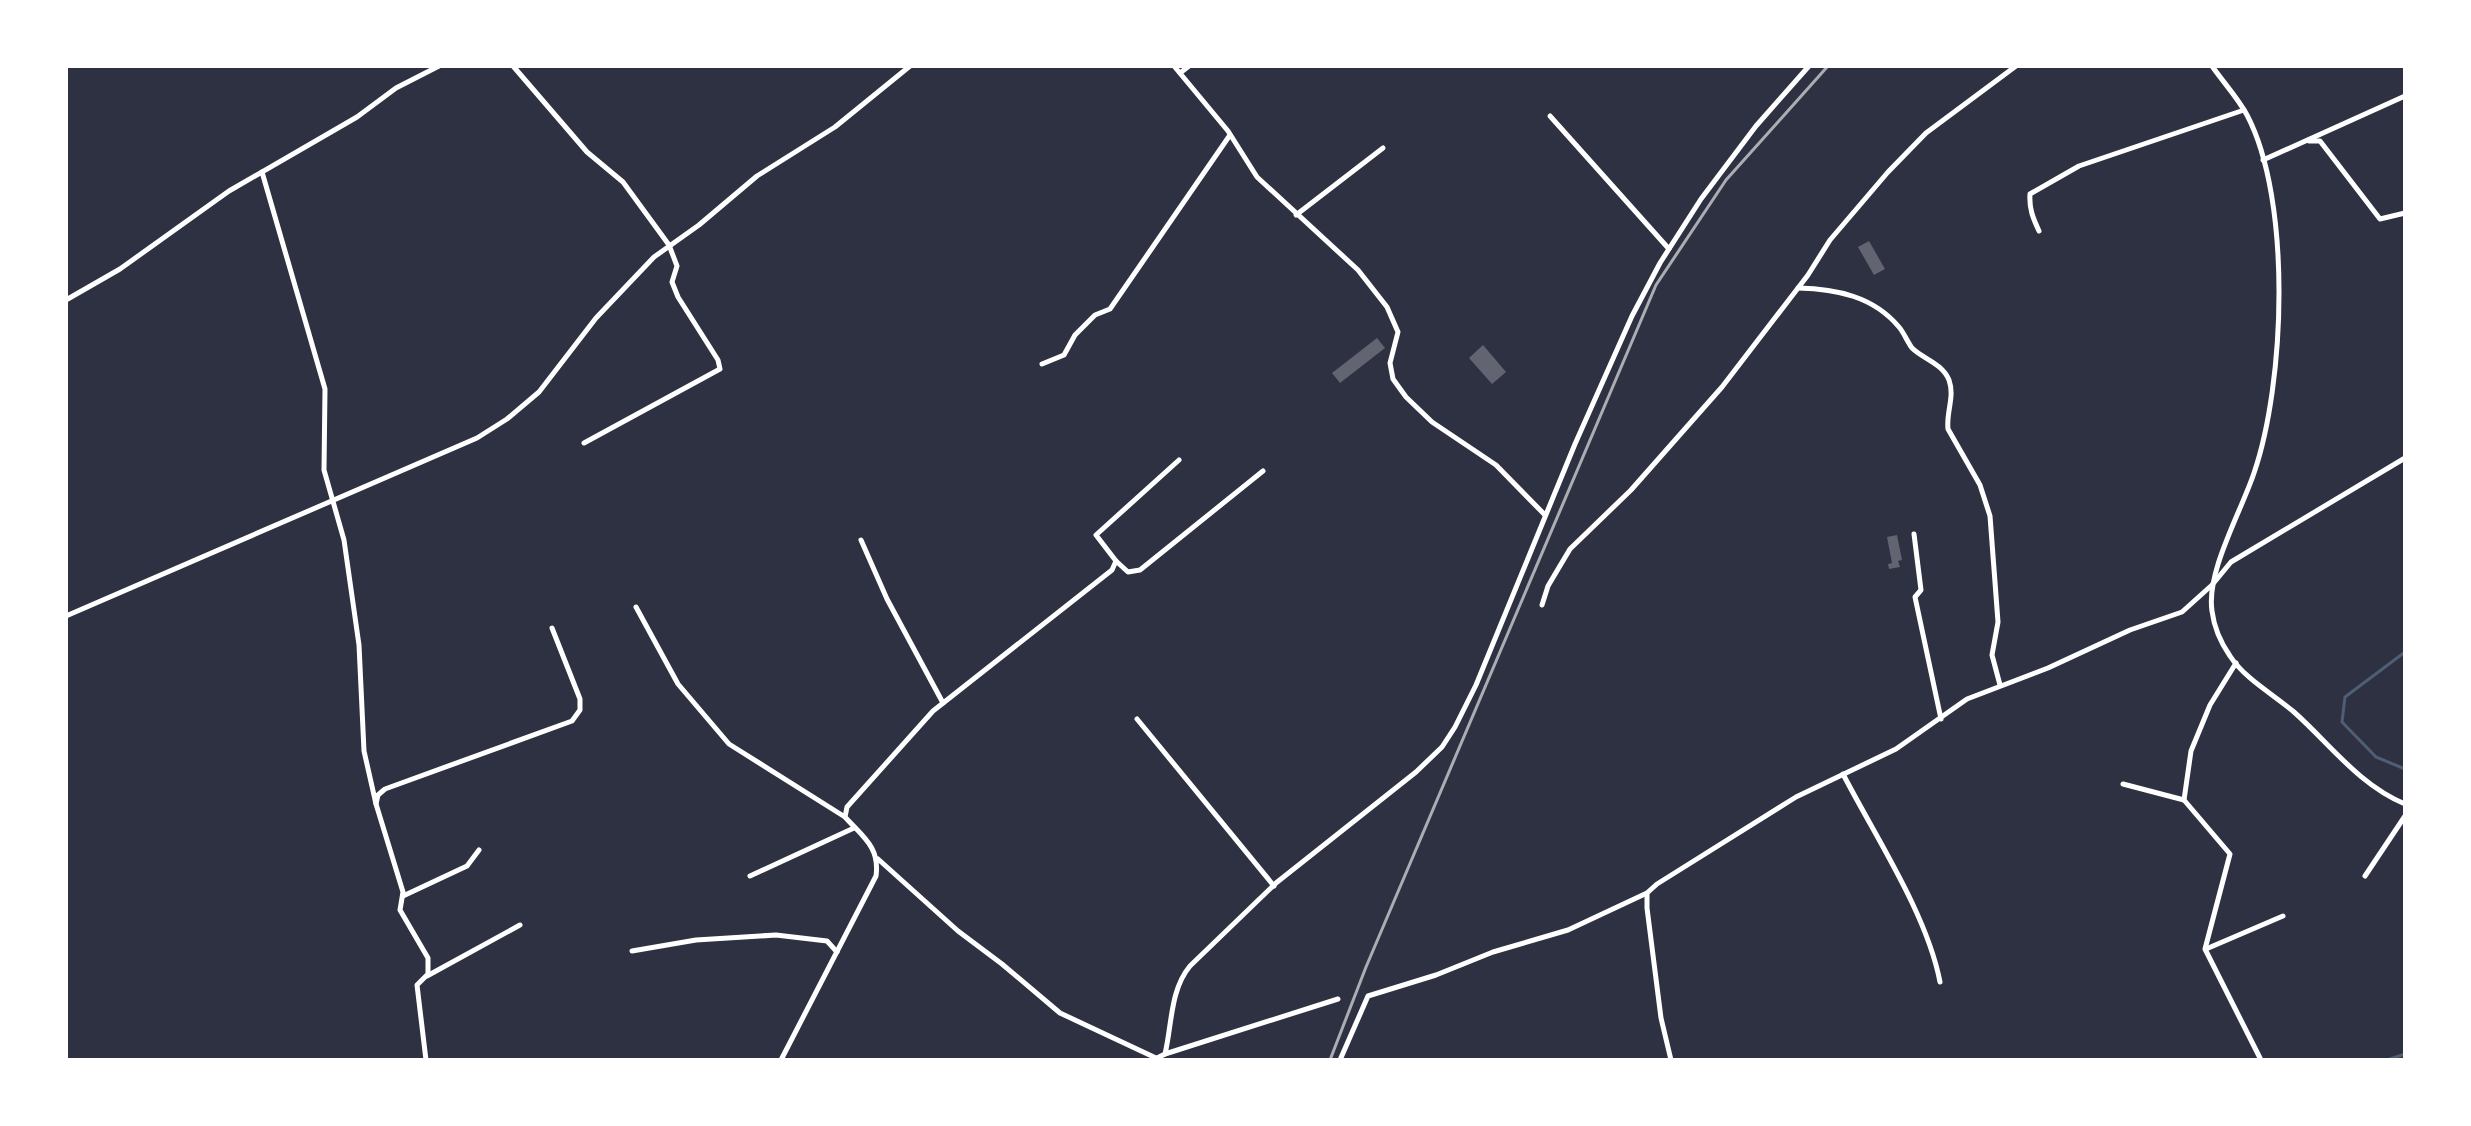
<svg xmlns="http://www.w3.org/2000/svg" width="2471" height="1126" font-family="'Fira Sans',sans-serif">
  <style>
    .lines { fill: none; stroke-linecap: round; stroke-linejoin: round }
    .stream { stroke: #4f5d75; stroke-width: 3 }
    .building { fill: #626471 }
    .minor { stroke: #fff; stroke-width: 5 }
    .rail { stroke: #abadb3; stroke-width: 3 }
  </style>
  <rect width="100%" height="100%" fill="#2d3142"/>
  <g class="lines">
    <g class="stream">
      <polyline points="2405,652 2345,697 2342,722 2376,757 2405,769"/>
      <polyline points="2387,1060 2405,1054"/>
    </g>
  </g>
  <g class="building">
    <polygon points="1869,241 1885,269 1874,275 1858,247"/>
    <polygon points="1377,338 1385,348 1340,383 1332,373"/>
    <polygon points="1483,345 1506,372 1492,384 1469,358"/>
    <polygon points="1897,535 1902,560 1898,561 1900,567 1889,569 1888,564 1892,563 1887,537"/>
  </g>
  <g class="lines">
    <g class="minor">
      <polyline points="513,66 587,152 623,182 669,245 677,266 672,282 678,297 718,360 720,369 584,443"/>
      <polyline points="1174,66 1228,131 1257,177 1358,270 1387,307 1398,332 1390,363 1393,379 1406,397 1432,422 1496,465 1545,515"/>
      <path d="M 2212,66 C 2223,82 2238,98 2247,115 C 2292,201 2285,383 2254,473 C 2241,512 2206,572 2212,611 C 2214,627 2221,643 2230,656 C 2245,679 2273,694 2294,712 C 2330,744 2359,785 2405,804"/>
      <polyline points="1180,73 1189,66"/>
      <polyline points="1550,116 1669,249"/>
      <polyline points="2309,141 2320,141 2380,219 2405,213"/>
      <polyline points="2263,160 2405,96"/>
      <polyline points="262,172 325,389 324,470 344,540 359,645 364,751 376,804"/>
      <polyline points="1296,215 1383,148"/>
      <path d="M 2039,231 C 2033,218 2029,209 2030,194 L 2079,166 L 2244,110"/>
      <path d="M 1798,288 C 1836,289 1873,296 1899,327 C 1904,333 1907,341 1912,348 C 1923,359 1942,363 1949,380 C 1955,397 1946,412 1948,429 L 1980,485 L 1990,516 L 1998,622 L 1992,655 L 2000,685"/>
      <polyline points="66,300 120,269 229,191 357,117 396,88 439,66"/>
      <polyline points="1042,364 1064,355 1075,335 1095,315 1110,309 1230,135"/>
      <polyline points="1914,534 1921,590 1915,597 1941,719"/>
      <polyline points="861,540 887,599 943,703"/>
      <polyline points="1116,561 1128,572 1140,570 1263,471"/>
      <polyline points="1542,605 1548,586 1570,549 1631,490 1722,387 1808,275 1830,240 1888,172 1926,133 2016,66"/>
      <polyline points="636,607 678,684 729,744 845,817"/>
      <polyline points="66,616 477,438 507,419 539,392 596,318 654,257 699,225 757,176 835,127 910,66"/>
      <polyline points="2236,663 2210,705 2191,751 2184,800 2230,854 2205,949 2261,1060"/>
      <polyline points="1137,719 1274,886"/>
      <path d="M 1843,774 C 1875,836 1927,914 1940,982"/>
      <polyline points="2123,784 2184,800"/>
      <polyline points="878,859 958,931 1002,964 1060,1013 1156,1058"/>
      <polyline points="750,876 854,828"/>
      <polyline points="2365,876 2405,816"/>
      <polyline points="1647,894 1647,908 1661,1018 1671,1060"/>
      <polyline points="403,896 467,866 479,850"/>
      <polyline points="2206,949 2283,916"/>
      <polyline points="632,951 696,940 776,935 827,941 837,952"/>
      <polyline points="427,976 520,925"/>
      <polyline points="1165,1054 1338,999"/>
      <polyline points="426,1060 417,985 428,974 428,958 400,910 403,892 376,804 378,795 385,789 572,721 580,710 580,699 552,628"/>
      <path d="M 781,1060 L 876,876 C 880,847 863,837 845,817 L 847,807 L 933,711 L 1112,570 L 1116,561 L 1096,535 L 1179,460"/>
      <path d="M 1153,1060 L 1165,1054 C 1172,1025 1170,990 1190,966 L 1276,883 L 1416,772 L 1442,747 L 1455,727 L 1476,685 L 1575,444 L 1632,316 L 1660,263 L 1701,199 L 1756,126 L 1809,66"/>
      <polyline points="1340,1060 1368,996 1436,975 1493,952 1568,930 1647,893 1657,884 1796,797 1896,749 1967,699 2048,668 2130,630 2182,612 2212,585 2231,562 2405,458"/>
    </g>
    <polyline class="rail" points="1330,1060 1366,967 1656,285 1726,180 1828,66"/>
  </g>
  <rect width="2471" height="1126" fill="none" stroke="#ffffff" stroke-width="136"/>
</svg>
